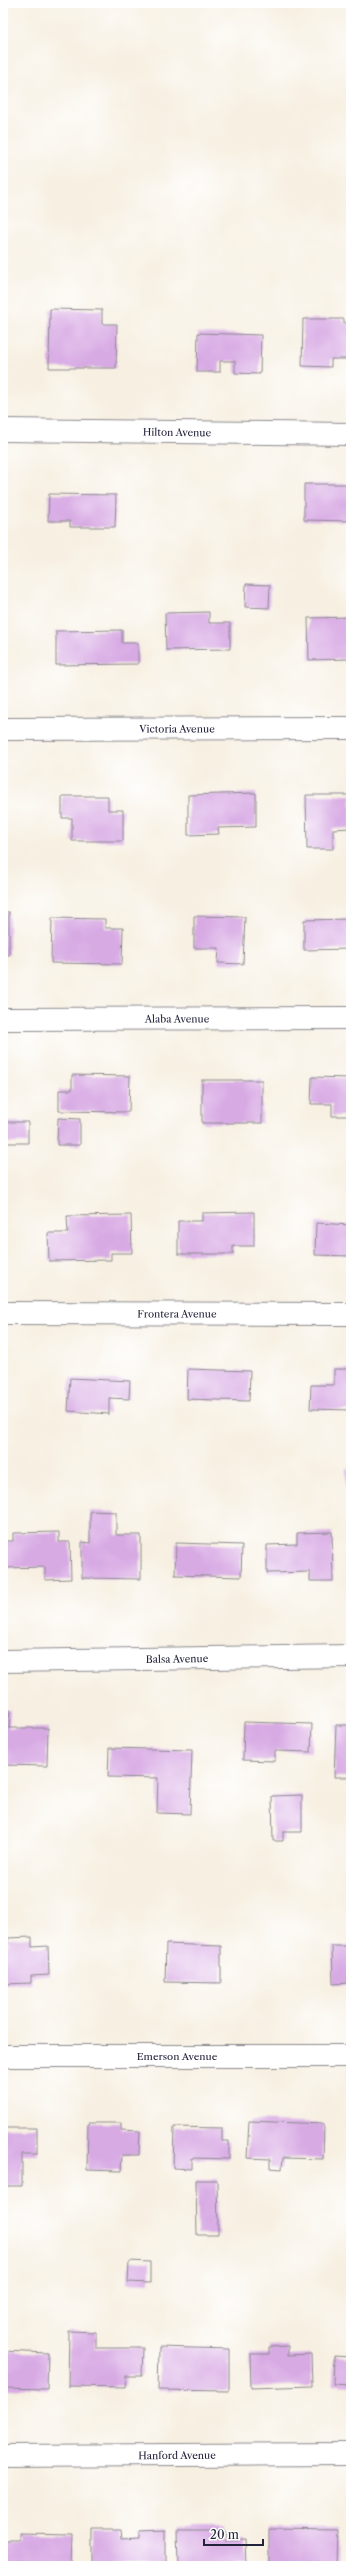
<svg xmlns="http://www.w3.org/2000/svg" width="354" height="2569" font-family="'Libre Caslon Text',serif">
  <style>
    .building { fill: #d8aae4 }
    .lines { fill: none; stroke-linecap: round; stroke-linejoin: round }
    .minor-casing { stroke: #8c898e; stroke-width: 24 }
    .minor { stroke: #fff; stroke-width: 22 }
    .labels { text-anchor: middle; stroke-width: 3; stroke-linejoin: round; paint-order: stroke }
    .street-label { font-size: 10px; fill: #22223b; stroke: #fff }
  </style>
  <rect width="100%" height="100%" fill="#fff"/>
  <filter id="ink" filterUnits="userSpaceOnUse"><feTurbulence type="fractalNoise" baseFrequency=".025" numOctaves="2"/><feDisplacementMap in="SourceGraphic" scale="8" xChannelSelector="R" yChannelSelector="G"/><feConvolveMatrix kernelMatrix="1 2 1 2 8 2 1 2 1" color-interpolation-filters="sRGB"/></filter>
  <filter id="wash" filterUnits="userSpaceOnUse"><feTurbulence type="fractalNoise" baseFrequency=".012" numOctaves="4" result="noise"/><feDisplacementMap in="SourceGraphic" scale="16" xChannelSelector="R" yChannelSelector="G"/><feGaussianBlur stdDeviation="0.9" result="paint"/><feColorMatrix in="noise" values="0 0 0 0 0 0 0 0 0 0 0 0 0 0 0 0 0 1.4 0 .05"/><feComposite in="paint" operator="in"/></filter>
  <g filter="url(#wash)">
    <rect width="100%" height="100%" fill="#f7f0e2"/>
    <g id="blocks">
      <g class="building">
        <polygon points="50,309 102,310 102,324 117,324 116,368 49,368"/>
        <polygon points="303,319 344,319 344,323 351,323 351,359 331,359 331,367 302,366"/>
        <polygon points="198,333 261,335 260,374 235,373 235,361 220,361 220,372 197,372"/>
        <polygon points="304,484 351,484 351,521 304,520"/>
        <polygon points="3,494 4,494 5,525 3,525"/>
        <polygon points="49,494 116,495 115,527 70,527 70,521 48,521"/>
        <polygon points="246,584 270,585 269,608 245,607"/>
        <polygon points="209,612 209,623 230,623 230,649 166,650 165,613"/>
        <polygon points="351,617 351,659 309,660 308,618"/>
        <polygon points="122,630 122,643 138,643 138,664 56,665 56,631"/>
        <polygon points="256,793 256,827 218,828 219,834 188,835 188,795"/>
        <polygon points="306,795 351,795 351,828 333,829 333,849 307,849"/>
        <polygon points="62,796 108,796 108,810 123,810 123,841 72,841 72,818 62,818"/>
        <rect x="3" y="912" width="6" height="43"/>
        <polygon points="194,916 245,917 243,964 218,963 219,948 194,948"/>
        <polygon points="52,918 105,919 105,928 123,928 122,964 51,963"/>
        <polygon points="351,919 351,949 304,950 304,920"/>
        <polygon points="72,1075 130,1076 129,1112 59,1111 59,1090 72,1090"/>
        <polygon points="312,1077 351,1078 351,1116 332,1116 332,1104 311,1104"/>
        <rect x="202" y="1080" width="60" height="43"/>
        <polygon points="58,1118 80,1119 80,1145 57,1145"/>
        <polygon points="6,1122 28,1122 28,1143 5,1143"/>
        <polygon points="254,1212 254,1246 233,1246 233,1254 178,1254 178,1221 202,1221 202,1213"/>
        <polygon points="131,1215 132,1253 111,1253 111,1260 49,1261 48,1233 68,1233 67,1216"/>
        <polygon points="316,1223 351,1225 351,1256 315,1255"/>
        <rect x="3" y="1236" width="2" height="22"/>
        <polygon points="188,1369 250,1371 249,1401 187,1399"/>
        <polygon points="334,1369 351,1369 351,1410 310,1409 311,1385 334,1385"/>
        <polygon points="70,1378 130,1381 129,1399 109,1398 109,1414 68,1411"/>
        <polygon points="346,1468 351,1469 351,1498 346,1498"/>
        <polygon points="90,1511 116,1512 116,1535 141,1535 141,1579 82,1578 82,1542 90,1543"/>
        <polygon points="59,1532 59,1542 70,1542 71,1579 45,1580 45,1567 3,1568 3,1541 13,1541 13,1533"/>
        <polygon points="332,1532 333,1581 310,1581 310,1572 267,1573 267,1545 297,1544 297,1533"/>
        <polygon points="176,1543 242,1545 241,1577 175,1575"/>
        <polygon points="3,1710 10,1710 9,1728 48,1728 47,1766 3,1765"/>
        <polygon points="244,1722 312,1724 311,1752 275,1751 275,1761 243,1760"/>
        <polygon points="336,1725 351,1725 351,1777 334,1777"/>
        <polygon points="109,1748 192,1750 190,1814 157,1813 158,1778 108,1777"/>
        <polygon points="302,1795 302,1832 283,1832 283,1841 273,1841 272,1796"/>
        <polygon points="32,1937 32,1947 48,1946 49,1975 31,1976 31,1983 3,1984 3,1945 8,1945 8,1938"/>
        <polygon points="166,1944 221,1946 221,1983 165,1982"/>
        <polygon points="332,1946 351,1946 351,1983 333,1984"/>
        <polygon points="249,2121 324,2124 323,2159 283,2158 282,2169 270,2168 270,2159 247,2158"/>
        <polygon points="88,2123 121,2123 121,2130 140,2131 139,2155 122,2155 121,2171 87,2170"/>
        <polygon points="174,2127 222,2128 222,2141 229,2141 229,2159 192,2158 192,2169 173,2168"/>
        <polygon points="3,2128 37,2128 37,2154 22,2154 22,2186 3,2186"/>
        <polygon points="196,2180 217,2180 218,2235 197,2235"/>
        <polygon points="129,2261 150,2262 150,2283 128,2282"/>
        <polygon points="69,2331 96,2332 96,2348 143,2348 142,2376 126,2376 125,2387 68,2386"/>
        <polygon points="288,2346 288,2355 311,2354 312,2386 251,2388 250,2354 269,2354 269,2347"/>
        <polygon points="159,2347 229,2349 229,2391 158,2390"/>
        <polygon points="3,2351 48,2353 47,2389 3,2388"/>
        <polygon points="334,2356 351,2357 351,2385 333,2384"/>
        <polygon points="93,2529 120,2529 121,2538 140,2537 140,2531 166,2530 166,2566 93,2566"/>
        <polygon points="177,2529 225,2529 226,2541 246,2540 247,2565 178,2566"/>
        <polygon points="269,2529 339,2530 338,2566 269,2566"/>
        <polygon points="19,2533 73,2534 72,2563 3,2562 3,2540 19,2540"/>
      </g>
    </g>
  </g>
  <g filter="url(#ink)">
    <use href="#blocks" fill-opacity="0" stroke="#8c898e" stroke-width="1"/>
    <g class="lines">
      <g class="minor-casing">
        <g id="minor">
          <path id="s1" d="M 3,430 L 351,434"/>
          <path id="s2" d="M 3,729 L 351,728"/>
          <path id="s3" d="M 3,1019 L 351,1018"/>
          <path id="s4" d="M 3,1313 L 351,1314"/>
          <path id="s5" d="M 3,1661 L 351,1656"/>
          <path id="s6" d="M 3,2056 L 351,2056"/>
          <path id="s7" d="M 3,2456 L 351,2454"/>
        </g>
      </g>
      <use href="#minor" class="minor"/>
    </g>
  </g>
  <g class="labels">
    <g class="street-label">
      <text dy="4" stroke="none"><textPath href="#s1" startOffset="174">Hilton Avenue</textPath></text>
      <text dy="4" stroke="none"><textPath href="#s2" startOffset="174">Victoria Avenue</textPath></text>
      <text dy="4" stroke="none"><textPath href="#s3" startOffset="174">Alaba Avenue</textPath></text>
      <text dy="4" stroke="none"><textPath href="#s4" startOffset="174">Frontera Avenue</textPath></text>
      <text dy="4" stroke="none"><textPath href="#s5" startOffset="174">Balsa Avenue</textPath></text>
      <text dy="4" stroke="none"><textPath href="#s6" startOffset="174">Emerson Avenue</textPath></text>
      <text dy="4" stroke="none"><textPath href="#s7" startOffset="174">Hanford Avenue</textPath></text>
    </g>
  </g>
  <rect width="354" height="2569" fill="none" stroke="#fff" stroke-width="16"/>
  <path d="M204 2539v6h59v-6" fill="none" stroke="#22223b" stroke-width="2"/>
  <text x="210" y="2539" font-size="12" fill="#22223b" stroke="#ffffff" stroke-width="3" paint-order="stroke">20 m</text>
</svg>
